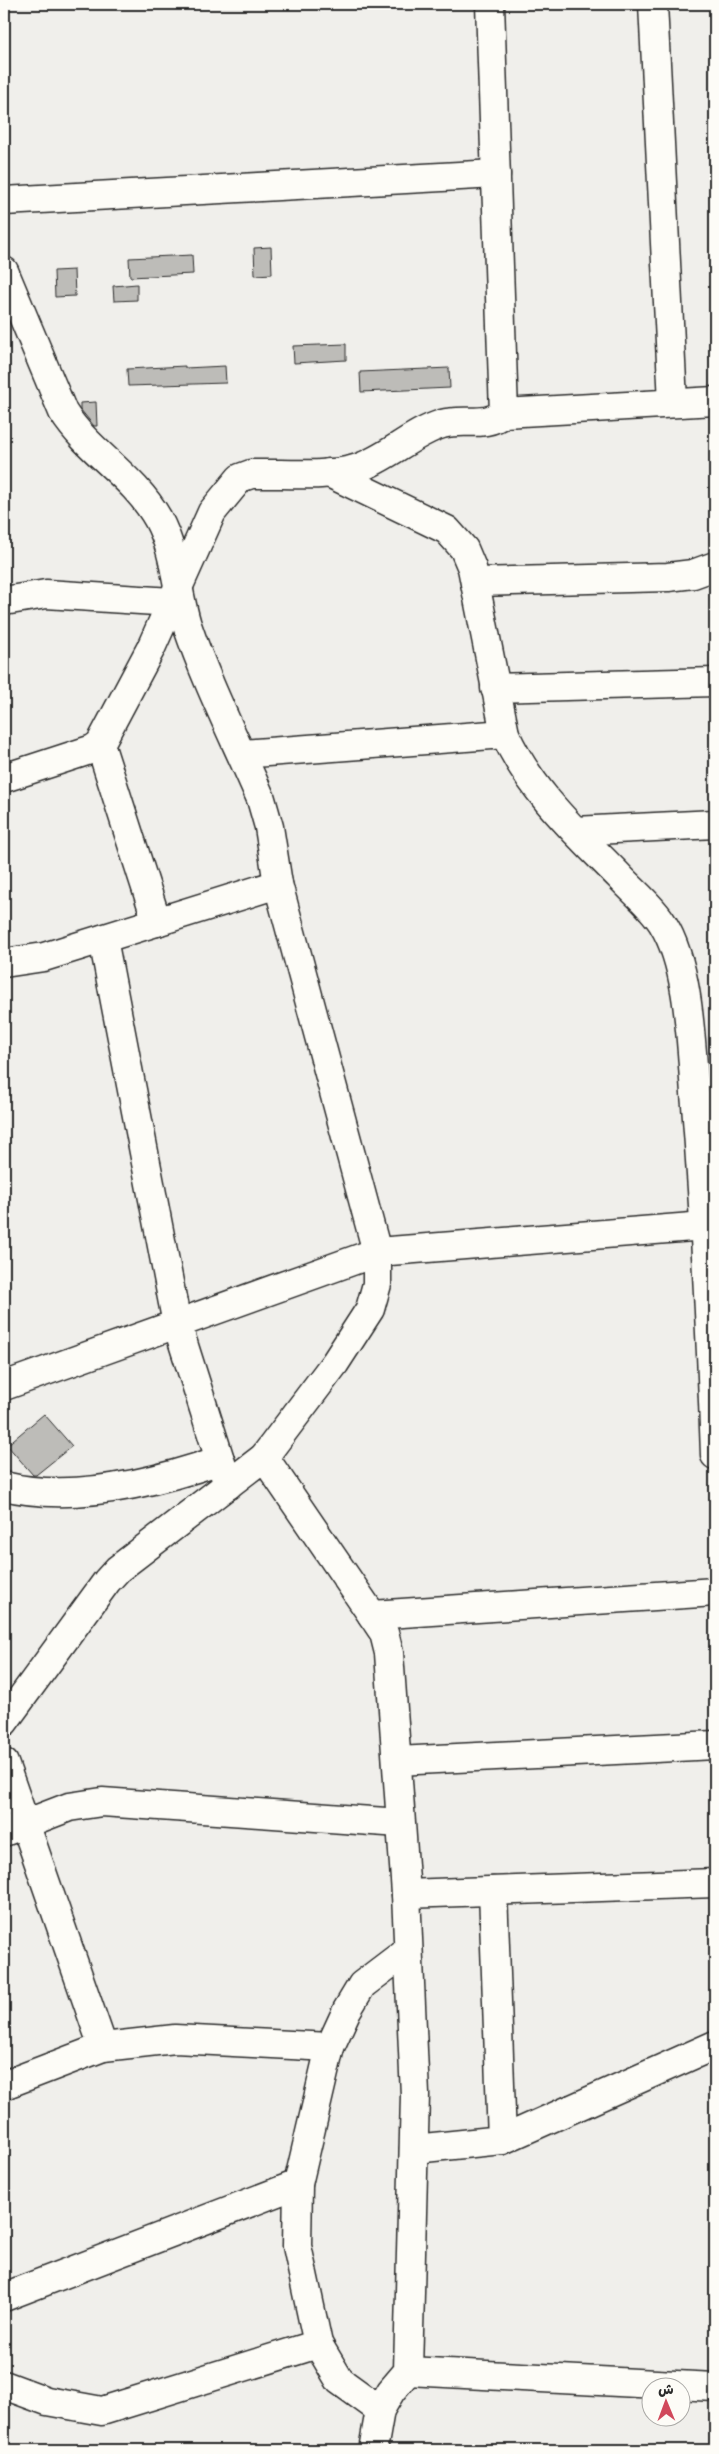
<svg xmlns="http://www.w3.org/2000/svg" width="719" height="2454" font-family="Itim,'Playpen Sans Arabic',sans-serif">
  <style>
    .building { fill: #bdbcb8; stroke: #2b2b2b }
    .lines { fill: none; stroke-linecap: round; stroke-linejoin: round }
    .minor-casing { stroke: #2b2b2b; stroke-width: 31 }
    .minor { stroke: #fdfcf7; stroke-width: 28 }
  </style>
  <rect width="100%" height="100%" fill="#f0efeb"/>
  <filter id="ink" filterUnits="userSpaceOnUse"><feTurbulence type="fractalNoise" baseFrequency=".02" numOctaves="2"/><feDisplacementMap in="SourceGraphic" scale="10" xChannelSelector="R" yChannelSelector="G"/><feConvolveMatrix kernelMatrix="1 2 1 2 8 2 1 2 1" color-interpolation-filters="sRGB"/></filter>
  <g filter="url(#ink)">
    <g class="building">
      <polygon points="271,247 272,274 255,275 254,248"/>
      <polygon points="192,255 193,274 130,277 129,258"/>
      <polygon points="74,270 75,296 55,297 54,271"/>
      <polygon points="137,284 137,300 114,301 113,286"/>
      <polygon points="346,344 346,360 294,363 293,346"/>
      <polygon points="185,366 185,368 225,366 226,383 128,386 127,369"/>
      <polygon points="449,368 450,388 361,392 360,372"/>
      <polygon points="96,402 97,426 94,426 80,409 80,403"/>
      <polygon points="44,1414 72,1446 36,1475 33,1475 7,1445"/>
    </g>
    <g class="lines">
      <g class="minor-casing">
        <g id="minor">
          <polyline points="490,4 504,413"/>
          <polyline points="653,4 673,402"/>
          <polyline points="4,201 496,174"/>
          <path d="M 4,271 L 63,412 C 89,453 133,475 158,519 C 176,552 176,589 187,625 C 207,684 236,741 261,799 L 269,827 L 278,884 L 377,1252 L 377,1284 L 370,1309 L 335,1363 L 264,1457 L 118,1569 L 107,1581 L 4,1722"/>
          <path d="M 329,473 L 447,530 L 464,549 L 472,568 L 505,734 C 531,792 577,833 620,877 C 634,892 653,907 663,924 C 691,969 691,1052 696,1105 C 705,1222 711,1338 715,1455"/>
          <polyline points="475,582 668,577 693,574 715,566"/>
          <polyline points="4,601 46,594 172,602"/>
          <polyline points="495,688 715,682"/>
          <polyline points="100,744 157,922"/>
          <polyline points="242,754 505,734"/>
          <path d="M 4,778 L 93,749 L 100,744 L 151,648 L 212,512 L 240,478 L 251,474 C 283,473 327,478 358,468 C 388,458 412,433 442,424 C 464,418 485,428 504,413 L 715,401"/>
          <polyline points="575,831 715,824"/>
          <polyline points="103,939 177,1324 228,1485"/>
          <polyline points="4,963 44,957 278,884"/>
          <polyline points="4,1386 377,1252 705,1226"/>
          <polyline points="264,1457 372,1615 384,1633 389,1653 406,1894 415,2095 408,2371 391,2391 380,2410 373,2450"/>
          <path d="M 4,1486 C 73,1503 154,1483 220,1460"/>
          <polyline points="372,1615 715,1592"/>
          <polyline points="397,1761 715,1745"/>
          <polyline points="4,1763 103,2047"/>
          <polyline points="4,1832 69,1807 102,1802 400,1823"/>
          <polyline points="406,1894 715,1883"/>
          <polyline points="4,2085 103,2047 175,2039 330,2047"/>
          <polyline points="502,2140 715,2045"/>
          <polyline points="414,2149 502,2140 493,1891"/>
          <polyline points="4,2297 298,2184"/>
          <polyline points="408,2371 715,2387"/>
          <polyline points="4,2385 47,2401 102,2411 318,2344"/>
          <polyline points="380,2410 340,2381 318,2344 297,2246 298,2184 330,2047 347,2010 362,1985 408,1950"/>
        </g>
      </g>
      <use href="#minor" class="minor"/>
    </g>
  </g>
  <rect width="719" height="2454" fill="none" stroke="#fdfcf7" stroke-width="20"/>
  <rect x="10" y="10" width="699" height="2434" fill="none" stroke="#2b2b2b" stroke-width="2" filter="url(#ink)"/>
  <g transform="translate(666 2402) rotate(359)"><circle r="24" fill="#fdfcf7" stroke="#a9a8a5"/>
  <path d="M0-4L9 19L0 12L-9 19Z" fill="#d1495b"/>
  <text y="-8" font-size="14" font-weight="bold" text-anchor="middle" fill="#2b2b2b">ش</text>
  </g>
</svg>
